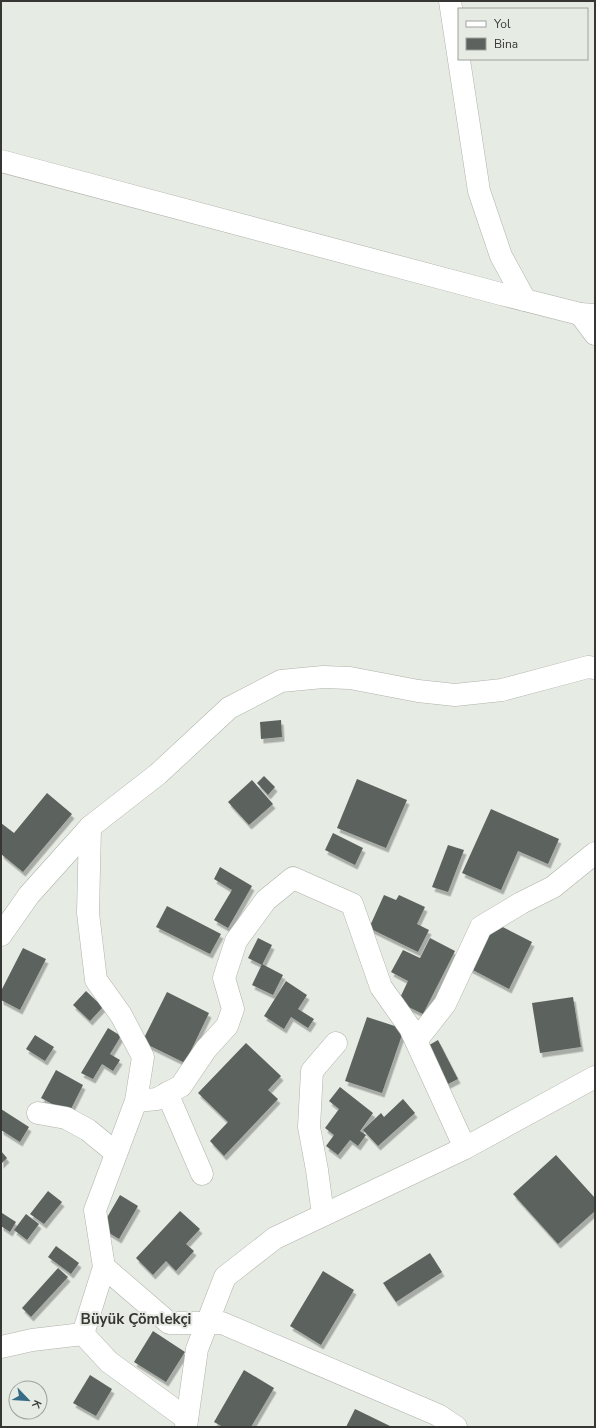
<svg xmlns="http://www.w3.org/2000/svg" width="596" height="1428" font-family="'Nunito Sans',sans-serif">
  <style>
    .building { fill: #5c635e; filter: url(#shadow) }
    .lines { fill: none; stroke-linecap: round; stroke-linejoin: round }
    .minor-casing { stroke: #afb3ab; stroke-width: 23 }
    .tertiary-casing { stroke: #afb3ab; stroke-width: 23 }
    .minor { stroke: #fff; stroke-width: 22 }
    .tertiary { stroke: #fff; stroke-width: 22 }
    .labels { text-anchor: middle; stroke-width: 4; stroke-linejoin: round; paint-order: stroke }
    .quarter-label { font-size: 15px; font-weight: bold; fill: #363734; stroke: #e6ebe3 }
  </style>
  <defs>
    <filter id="shadow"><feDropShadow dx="2.5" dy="4.5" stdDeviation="0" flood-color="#0004"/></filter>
  </defs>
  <rect width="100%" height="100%" fill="#e6ebe3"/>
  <g class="building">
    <polygon points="281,720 282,737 261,739 260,722"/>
    <polygon points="264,776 275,787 268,795 257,783"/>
    <polygon points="357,779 407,800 386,848 337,828"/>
    <polygon points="252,780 273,804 249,825 228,802"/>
    <polygon points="47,793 72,814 23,872 1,854 1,823 14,833"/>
    <polygon points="491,809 559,839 548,864 518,851 501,890 462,873"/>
    <polygon points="333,833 363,848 355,865 325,850"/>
    <polygon points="448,845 464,850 448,892 432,887"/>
    <polygon points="220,867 252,886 228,928 214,920 232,890 214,879"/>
    <polygon points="384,895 396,900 399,895 425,907 417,924 429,930 418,952 369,928"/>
    <polygon points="167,906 221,934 210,954 156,927"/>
    <polygon points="493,922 532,942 509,989 469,968"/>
    <polygon points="258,938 272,945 262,965 248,958"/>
    <polygon points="430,938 455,951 423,1014 398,1002 408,981 391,972 403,950 420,958"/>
    <polygon points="23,948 46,959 20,1010 1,1000 1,991"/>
    <polygon points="262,964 283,975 273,995 252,985"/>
    <polygon points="286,981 307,995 298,1009 314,1019 308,1028 291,1017 284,1029 264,1016"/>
    <polygon points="86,991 103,1007 90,1021 73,1005"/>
    <polygon points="167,992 209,1013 185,1063 142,1042"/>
    <polygon points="573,997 581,1047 540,1053 532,1003"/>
    <polygon points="367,1017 404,1029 382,1093 345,1081"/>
    <polygon points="108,1028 121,1036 110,1054 120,1060 113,1071 102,1064 93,1079 81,1073"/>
    <polygon points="35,1035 54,1047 45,1061 26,1049"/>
    <polygon points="438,1040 458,1079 444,1086 424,1048"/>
    <polygon points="246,1043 281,1076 268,1090 278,1099 224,1156 210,1141 228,1122 198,1093"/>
    <polygon points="56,1070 83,1085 69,1113 41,1098"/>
    <polygon points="340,1087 373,1113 360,1131 366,1135 358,1146 350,1140 338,1155 326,1146 334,1135 325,1128 339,1109 329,1101"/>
    <polygon points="403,1099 415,1113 378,1146 363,1130 381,1113 384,1117"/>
    <polygon points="1,1109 29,1127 20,1142 1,1130"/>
    <polygon points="1,1151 7,1158 1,1164"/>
    <polygon points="556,1155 595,1198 595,1211 558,1244 513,1194"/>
    <polygon points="48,1191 62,1202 44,1224 30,1214"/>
    <polygon points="120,1195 138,1206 119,1239 101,1228"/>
    <polygon points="180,1211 200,1229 186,1244 194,1251 176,1271 166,1261 153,1275 136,1258"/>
    <polygon points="2,1213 16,1222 10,1232 1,1226 1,1215"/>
    <polygon points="26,1214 39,1224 27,1240 14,1230"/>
    <polygon points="56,1246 79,1263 71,1274 48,1257"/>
    <polygon points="430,1253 442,1272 396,1302 383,1283"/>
    <polygon points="58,1268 68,1277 31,1317 22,1308"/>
    <polygon points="323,1271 354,1290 321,1345 290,1326"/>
    <polygon points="153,1331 185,1352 166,1382 134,1362"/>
    <polygon points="244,1370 274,1388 251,1427 223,1427 214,1422"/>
    <polygon points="90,1375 112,1389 96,1416 73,1403"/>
    <polygon points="355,1409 390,1426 389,1427 346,1427"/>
  </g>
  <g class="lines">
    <g class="minor-casing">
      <g id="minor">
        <polyline points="450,1 479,191 501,256 525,300"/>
        <polyline points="1,935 29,895 90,827 158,774 229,708 281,681 323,677 350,678 418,691 455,695 502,690 588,667 595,668"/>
        <polyline points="416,1041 445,1004 481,927 521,903 553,887 595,853"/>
        <polyline points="167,1093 202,1174"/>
        <polyline points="136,1101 157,1099 181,1086 206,1049 227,1026 233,1009 224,978 236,941 266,900 293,878 352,904 381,987 410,1028 465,1148"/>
        <polyline points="38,1113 66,1118 88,1130 116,1153"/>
        <polyline points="323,1215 317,1170 309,1127 312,1071 336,1043"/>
        <polyline points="104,1267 169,1323 222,1323 438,1415 456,1427"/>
        <polyline points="83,1334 104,1267 95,1210 136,1101 143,1057 121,1015 96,980 88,913 90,827"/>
        <polyline points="83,1334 109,1362 187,1419"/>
        <polyline points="1,1347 32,1340 83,1334"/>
      </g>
    </g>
    <g class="tertiary-casing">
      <g id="tertiary">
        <polyline points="1,161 501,294 580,314 595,315"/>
        <polyline points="580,314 595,334"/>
        <polyline points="186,1427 197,1349 225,1277 275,1238 465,1148 595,1077"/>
      </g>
    </g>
    <use href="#minor" class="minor"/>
    <use href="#tertiary" class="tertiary"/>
  </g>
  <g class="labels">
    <g class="quarter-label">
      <text x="136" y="1324">Büyük Çömlekçi</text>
    </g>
  </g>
  <rect width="596" height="1428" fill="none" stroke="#363734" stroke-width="4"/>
  <rect x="458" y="8" width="130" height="52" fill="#e6ebe3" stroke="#a0a39d"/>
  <rect x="466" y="21" width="20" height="6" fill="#ffffff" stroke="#a0a39d"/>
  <text x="494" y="28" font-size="12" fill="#363734">Yol</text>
  <rect x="466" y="38" width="20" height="12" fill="#5c635e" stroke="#a0a39d"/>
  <text x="494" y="48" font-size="12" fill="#363734">Bina</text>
  <g transform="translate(28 1400) rotate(115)"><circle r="19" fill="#e6ebe3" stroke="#a0a39d"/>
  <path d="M0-3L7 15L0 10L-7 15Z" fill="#376c88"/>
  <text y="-6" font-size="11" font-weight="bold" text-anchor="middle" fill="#363734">K</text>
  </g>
</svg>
